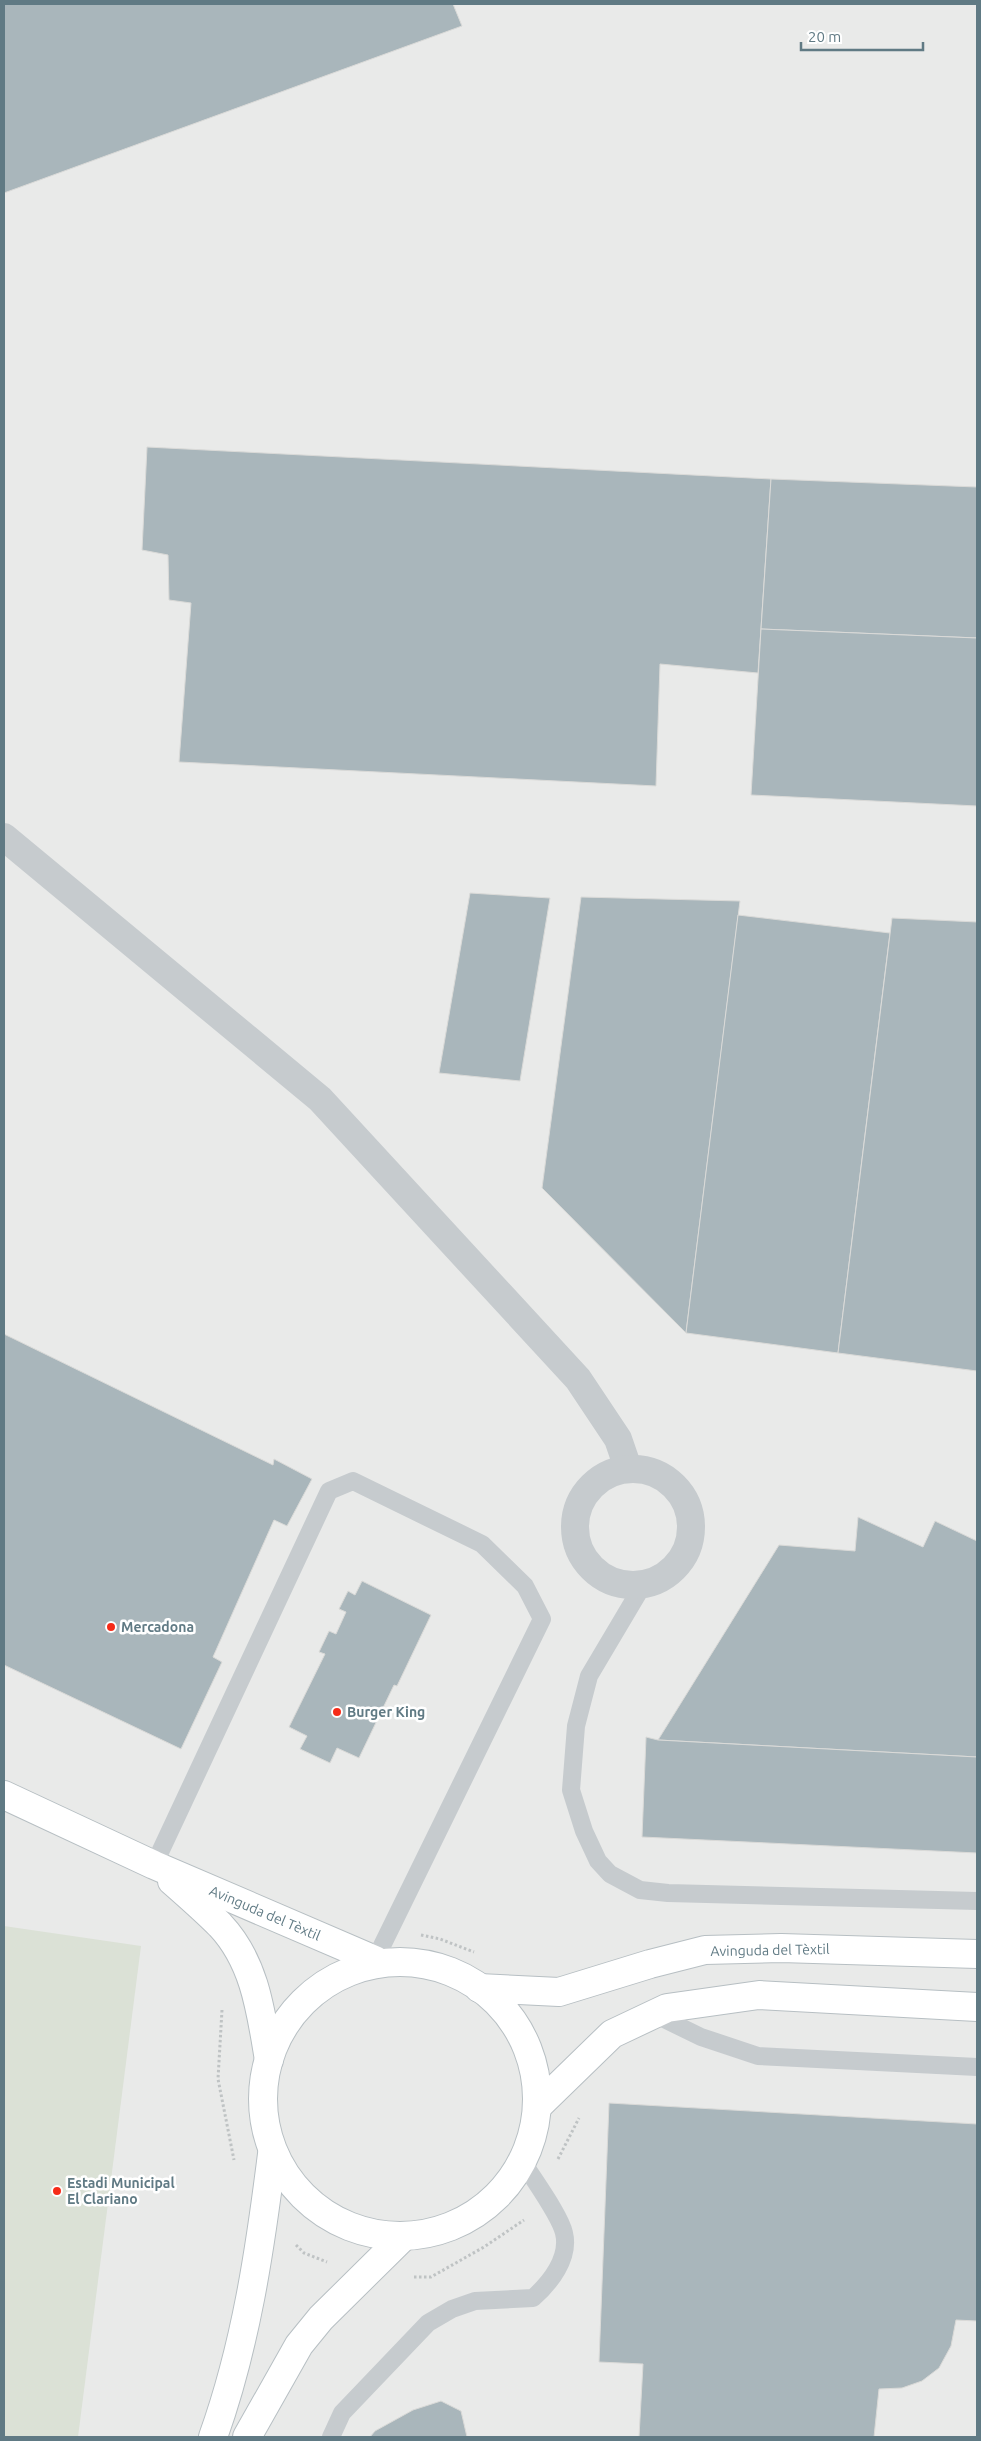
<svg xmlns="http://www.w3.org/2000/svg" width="981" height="2441" font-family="Ubuntu,sans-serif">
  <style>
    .built { fill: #e9eae9 }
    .green { fill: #dbe1d6 }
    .building { fill: #a9b6bb; stroke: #dadad8 }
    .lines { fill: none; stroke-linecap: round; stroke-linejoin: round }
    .secondary-casing { stroke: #b7bfc3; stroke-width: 30 }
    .path { stroke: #bfc3c4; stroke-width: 3; stroke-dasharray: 2.5 2.5; stroke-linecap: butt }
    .lane { stroke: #c6cbce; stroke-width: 18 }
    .street { stroke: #c6cbce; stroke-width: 28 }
    .secondary { stroke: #fff; stroke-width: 28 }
    .poi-dot { fill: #f62b18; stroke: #fff; stroke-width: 2 }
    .labels { text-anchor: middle; stroke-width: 5; stroke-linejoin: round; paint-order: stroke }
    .poi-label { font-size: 14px; font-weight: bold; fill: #607a84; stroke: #fff; text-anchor: start }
    .street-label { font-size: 14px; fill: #607a84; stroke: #fff }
  </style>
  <rect width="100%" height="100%" fill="#f9f8f5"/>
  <rect class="built" x="4" y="4" width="973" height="2433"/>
  <polygon class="green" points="4,1926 141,1946 78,2437 4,2437"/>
  <g class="building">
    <polygon points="4,4 453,4 462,26 4,193"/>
    <polygon points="147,447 771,479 758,673 660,664 656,786 179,762 191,603 169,600 168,555 142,550"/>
    <polygon points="771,479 977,487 977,638 761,629"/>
    <polygon points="761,629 977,638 977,806 751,795"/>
    <polygon points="470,893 550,898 520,1081 439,1073"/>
    <polygon points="581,897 740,901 686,1333 542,1188"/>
    <polygon points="738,915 890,933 838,1353 686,1333"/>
    <polygon points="892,918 977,922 977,1371 838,1353"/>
    <polygon points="4,1334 273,1465 274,1459 312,1479 287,1526 274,1520 213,1657 222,1662 181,1749 4,1665"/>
    <polygon points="858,1517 923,1547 935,1521 977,1541 977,1757 658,1740 779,1545 855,1551"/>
    <polygon points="362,1581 431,1615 397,1686 394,1685 359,1758 337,1748 330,1763 300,1749 307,1736 289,1727 325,1654 319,1652 329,1631 336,1634 346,1612 339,1609 348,1591 355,1595"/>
    <polygon points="646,1737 658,1740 977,1757 977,1853 642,1837"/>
    <polygon points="609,2103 977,2124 977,2321 956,2320 951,2346 939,2368 922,2381 902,2388 879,2389 874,2437 639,2437 643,2364 599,2362"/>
    <polygon points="441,2401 461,2411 467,2437 370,2437 375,2431 413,2410"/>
  </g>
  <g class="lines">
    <g class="secondary-casing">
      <g id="secondary">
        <polyline points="4,1795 154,1865 375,1960"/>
        <path d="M 172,1881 C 188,1895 205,1910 220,1925 C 255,1962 261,2012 269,2060"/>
        <circle cx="400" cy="2099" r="137"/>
        <polyline points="479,1988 559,1992 650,1964 705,1950 781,1948 977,1954"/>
        <polyline points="540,2104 612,2034 667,2008 759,1995 977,2007"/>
        <path d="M 213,2437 C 246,2345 260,2250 272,2154"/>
        <polyline points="247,2437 299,2345 321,2318 403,2237"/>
      </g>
    </g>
    <g class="path">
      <polyline points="421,1935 440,1939 474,1952"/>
      <polyline points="222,2010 218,2079 234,2160"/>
      <polyline points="558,2159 579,2118"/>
      <polyline points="296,2245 304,2253 327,2262"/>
      <polyline points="414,2277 431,2277 484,2247 524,2220"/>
    </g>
    <g class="lane">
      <polyline points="643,1585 589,1676 576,1726 571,1790 584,1831 598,1861 610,1874 640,1890 668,1893 977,1901"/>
      <polyline points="154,1865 329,1491 353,1481 482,1544 525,1586 542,1619 375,1960"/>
      <polyline points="654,2014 701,2037 758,2056 977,2067"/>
      <path d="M 331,2437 L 342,2413 L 428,2323 L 452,2309 L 475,2301 L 533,2298 C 550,2283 570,2258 564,2233 C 560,2215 533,2179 523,2162"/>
    </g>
    <g class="street">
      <polyline points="4,837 320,1099 578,1379 618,1439 628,1468"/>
      <circle cx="633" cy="1527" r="58"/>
    </g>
    <use href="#secondary" class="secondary"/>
  </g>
  <g class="poi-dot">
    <circle cx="111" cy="1627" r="5"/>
    <circle cx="337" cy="1712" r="5"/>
    <circle cx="57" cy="2191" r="5"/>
  </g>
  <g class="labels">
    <g class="poi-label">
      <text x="121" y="1632">Mercadona</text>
      <text x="347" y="1717">Burger King</text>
      <text x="67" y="2188">Estadi Municipal<tspan x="67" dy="16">El Clariano</tspan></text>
    </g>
    <g class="street-label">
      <text transform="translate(265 1913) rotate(23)" y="5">Avinguda del Tèxtil</text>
      <text transform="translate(770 1950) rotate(-1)" y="5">Avinguda del Tèxtil</text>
    </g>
  </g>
  <rect width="981" height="2441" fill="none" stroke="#607a84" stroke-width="10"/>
  <path d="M801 42v8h122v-8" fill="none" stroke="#607a84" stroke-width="2.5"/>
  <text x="808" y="42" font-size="15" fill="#607a84" stroke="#ffffff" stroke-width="4" paint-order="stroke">20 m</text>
</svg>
